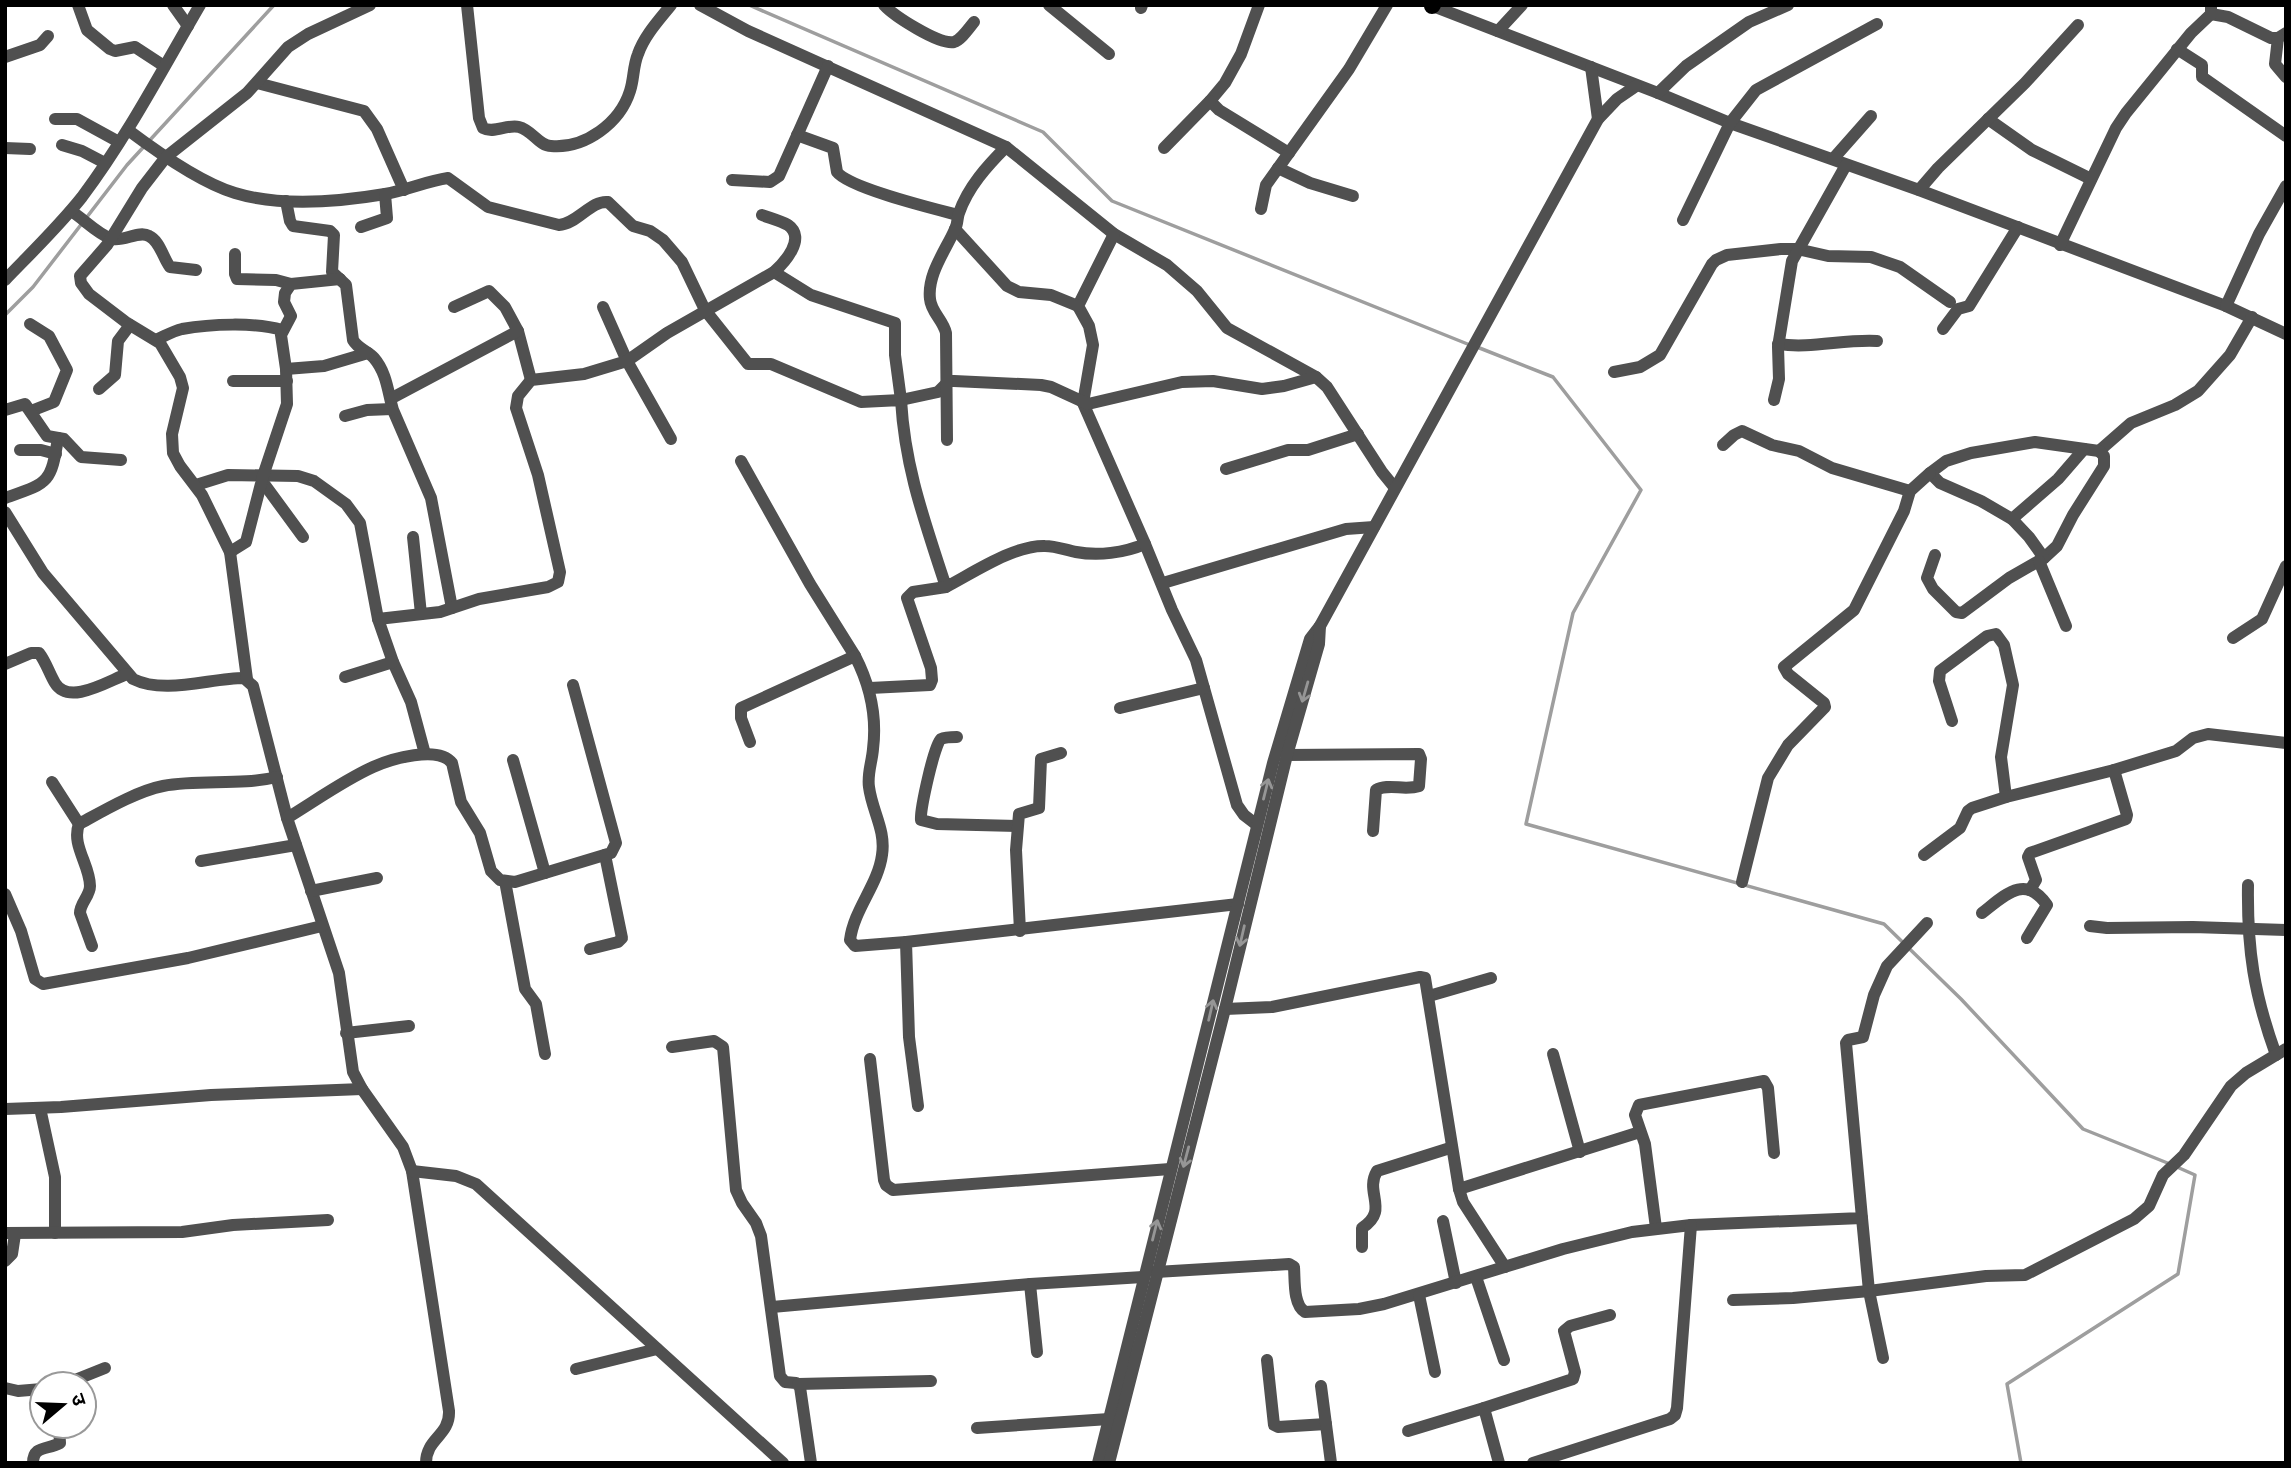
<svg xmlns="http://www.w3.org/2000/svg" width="2291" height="1468" font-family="Figtree,'Noto Sans Devanagari',sans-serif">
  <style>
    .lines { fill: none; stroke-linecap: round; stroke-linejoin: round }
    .stream { stroke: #9e9e9e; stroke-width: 3.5 }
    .minor { stroke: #505050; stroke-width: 12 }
    .major { stroke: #000; stroke-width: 16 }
    .oneway { stroke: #969696 }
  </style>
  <rect width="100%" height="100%" fill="#fff"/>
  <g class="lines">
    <g class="stream">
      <polyline points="749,5 1043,132 1112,201 1470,345"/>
      <polyline points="5,315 33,287 127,165 274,5"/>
      <polyline points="1477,347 1553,377 1641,490 1573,613 1526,824 1884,924 1961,999 2083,1129 2170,1164"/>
      <polyline points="2021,1463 2007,1384 2178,1274 2195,1175 2177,1167"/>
    </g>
    <g class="minor">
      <polyline points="78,5 87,30 110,49 115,51 135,47 164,66"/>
      <polyline points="173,5 188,26"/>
      <path d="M 467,5 L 479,118 L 483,128 C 494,134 507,124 519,127 C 532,130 539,146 551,146 C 585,149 620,123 630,91 C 634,79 633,66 638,54 C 644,36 659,20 671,5"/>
      <polyline points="700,5 748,31 1006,147 1114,234 1167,265 1197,291 1227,328 1316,377 1327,387 1382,472 1395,488"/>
      <path d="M 884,5 C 894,16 939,45 954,42 C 961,40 969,28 974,22"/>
      <polyline points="1049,5 1109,54"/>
      <polyline points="1259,5 1241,54 1225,83 1210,101 1219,110 1289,153"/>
      <polyline points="1430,5 1658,93 1730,123 1919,190 2226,306 2286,334"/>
      <polyline points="1141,8 1142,5"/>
      <polyline points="2211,14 2228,17 2271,38 2278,38 2286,33"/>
      <polyline points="1498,31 1522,5"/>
      <polyline points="2278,38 2275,64 2286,77"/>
      <polyline points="2177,49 2202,65 2202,77 2286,136"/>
      <polyline points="5,57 40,45 48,36"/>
      <polyline points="1591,67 1598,119"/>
      <polyline points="257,83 364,111 377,129 404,190"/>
      <polyline points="1658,93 1686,66 1749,22 1788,5"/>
      <polyline points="55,119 77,119 119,142"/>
      <polyline points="1988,119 2032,150 2091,179"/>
      <path d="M 128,130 C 156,151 201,183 235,193 C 281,207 338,202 385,194 C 407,190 427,181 448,178 L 488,207 L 559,225 C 577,224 591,200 608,202 L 633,226 L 650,231 L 663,240 L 682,262 L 705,310 L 748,364 L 771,364 L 861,402 L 901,400 C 905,469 925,522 946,587 C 973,573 1014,545 1045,546 C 1055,546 1066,550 1076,552 C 1098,556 1124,553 1145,544 L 1083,403 L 1093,345 L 1089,326 L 1078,306 L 1114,234"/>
      <path d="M 797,135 L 833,148 L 837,172 C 849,188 935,209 958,215"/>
      <polyline points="62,145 82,151 105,163"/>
      <polyline points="5,148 30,149"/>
      <polyline points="1164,148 1210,101"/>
      <polyline points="1833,159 1871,116"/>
      <polyline points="1278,168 1310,183 1353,196"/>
      <polyline points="732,180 770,182 779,176 828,66"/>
      <polyline points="1919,190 1938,168 2025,83 2078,25"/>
      <path d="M 286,201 L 290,221 L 293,226 L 330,231 L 334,235 L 332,272 L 346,285 L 353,340 C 358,349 368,351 374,358 C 387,373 388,393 393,410 L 431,498 L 452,608"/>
      <polyline points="1261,209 1266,185 1349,69 1387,5"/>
      <path d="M 71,211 C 84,219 97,234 112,239 C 124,242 139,230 149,236 C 160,241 163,258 170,267 L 196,270"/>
      <polyline points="1683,220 1730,123 1756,90 1877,24"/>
      <polyline points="361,227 387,218 385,194"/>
      <polyline points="955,229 1007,286 1019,292 1051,295 1078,306"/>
      <polyline points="2060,245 2116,128 2126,113 2191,33 2211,14 2211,5"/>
      <polyline points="235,254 235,274 237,279 276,280 291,284"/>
      <polyline points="774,272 811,295 895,323 895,355 901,400 938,392 949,381 954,381 1041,385 1051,387 1088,404 1182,382 1213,381 1262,389 1284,386 1316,377"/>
      <path d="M 5,280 C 31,253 59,226 82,197 C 127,137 162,70 200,5"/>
      <polyline points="2226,306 2259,234 2286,186"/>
      <polyline points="603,307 627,361 671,439"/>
      <polyline points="30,324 49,336 67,370 54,402 31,411"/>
      <polyline points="1943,329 1958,309 1969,306 2018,227"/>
      <polyline points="518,331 531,380"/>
      <path d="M 156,340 C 165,336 173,331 182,329 C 210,324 256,322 282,330"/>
      <path d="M 1778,344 C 1811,349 1844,339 1877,341"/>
      <polyline points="286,369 324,366 368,353"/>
      <polyline points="1614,372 1640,367 1660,355 1712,264 1716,260 1727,255 1781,249 1797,249 1828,256 1871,257 1900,267 1950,302"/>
      <polyline points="233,381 287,381"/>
      <polyline points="99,389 115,375 118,341 130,325"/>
      <polyline points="392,398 518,331 505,307 489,291 454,307"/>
      <polyline points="1774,400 1779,379 1778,347 1792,261 1846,165"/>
      <polyline points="5,410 25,404 47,436 64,439 81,457 121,460"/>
      <polyline points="345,416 367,410 392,409"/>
      <path d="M 947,440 L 946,333 C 943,320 931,312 930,299 C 927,274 946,250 955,229 C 958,224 957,218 959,213 C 968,187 987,166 1006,147"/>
      <polyline points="1723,445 1734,435 1742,431 1772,445 1799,451 1832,468 1910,491"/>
      <polyline points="20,450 41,450 56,454"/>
      <polyline points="2099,451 2131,423 2175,405 2198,391 2230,355 2252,317"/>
      <polyline points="741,461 810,584 855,656"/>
      <polyline points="1226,469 1288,450 1308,450 1358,434"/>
      <polyline points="262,481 303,537"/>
      <polyline points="196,485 228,475 298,476 314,481 346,504 360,523 378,619 393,662 411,702 425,754"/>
      <path d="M 5,498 C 48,483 51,484 58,438"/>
      <path d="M 5,512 L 43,573 L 133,679 C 165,695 210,678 244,678 L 253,686 L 287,818 L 339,973 L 353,1072 L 362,1089 L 403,1147 L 412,1171 L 449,1411 C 450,1436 426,1438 426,1463"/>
      <polyline points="413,537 421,614"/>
      <polyline points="1145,544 1172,610 1196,660 1237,805 1244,815 1257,825"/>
      <polyline points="230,552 246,542 263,476 287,404 286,369 281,335 291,316 284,302 285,293 291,284 340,279"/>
      <polyline points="1935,555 1927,578 1933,589 1956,612 1962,613 2009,578 2044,558 2057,546 2073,515 2104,466 2104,456 2099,451 2035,442 1971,453 1946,461 1930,473 1940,483 1981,501 2012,519"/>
      <polyline points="2044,558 2029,537 2012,519 2058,479 2084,449"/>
      <polyline points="2039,561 2066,626"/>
      <polyline points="1163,583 1346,529 1374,527"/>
      <path d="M 378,619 L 440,612 L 479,599 L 548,587 L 558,582 L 560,572 L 538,475 L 516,408 L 518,396 L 531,380 L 584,374 L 627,361 L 667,333 L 774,272 C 784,263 807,238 788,225 C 781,221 770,218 762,215"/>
      <polyline points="2233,638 2262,619 2286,566"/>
      <path d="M 5,664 L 31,653 L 39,653 C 46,662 49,673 55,683 C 69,706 108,681 127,674"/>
      <polyline points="345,677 393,662"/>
      <polyline points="247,679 230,552 202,495 180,466 173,453 172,434 183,388 180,377 160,343 127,323 89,294 81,283 80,276 107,245 142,188 166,157 247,93 288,47 308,34 370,5"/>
      <polyline points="870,688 930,685 932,680 931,668 907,598 913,592 946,587"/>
      <polyline points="1120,708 1204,688"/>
      <polyline points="1952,721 1939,681 1940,671 1987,636 1996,634 2004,645 2013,685 2001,757 2006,797"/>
      <path d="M 957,737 C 953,737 945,737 941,739 C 934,745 920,810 921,820 L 937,824 L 1017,826"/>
      <path d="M 750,742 L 741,718 L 741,708 L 855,656 C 870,685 877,717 873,749 C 872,762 867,774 869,787 C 872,811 886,830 882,855 C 878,885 854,909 850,940 L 855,946 L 906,942"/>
      <path d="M 1287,755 L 1419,754 L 1421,759 L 1419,786 C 1405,791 1388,783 1376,790 L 1373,831"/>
      <polyline points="513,760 545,873"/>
      <polyline points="2114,770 2176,751 2193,738 2208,734 2286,743"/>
      <polyline points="52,782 79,824"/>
      <path d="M 287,818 C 315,801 344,780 373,767 C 391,759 438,745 452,763 L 461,802 L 480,833 L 491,871 L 500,880 L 515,882 L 611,853 L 616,843 L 573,685"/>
      <polyline points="1924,855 1960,828 1968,811 1972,808 2006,797 2114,770 2127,815 2126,819 2030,853 2028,857 2036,880 2030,890"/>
      <polyline points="201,861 296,845"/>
      <polyline points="505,881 525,989 536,1004 545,1054"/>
      <polyline points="1742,882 1768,778 1788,745 1825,707 1824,703 1788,674 1784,667 1854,610 1904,511 1910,491 1930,473"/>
      <path d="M 2248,885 C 2247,950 2254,994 2276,1055"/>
      <polyline points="311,891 377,878"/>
      <polyline points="5,894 21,931 35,979 43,984 188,958 322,926"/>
      <path d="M 1982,913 C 2004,896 2025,873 2047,905 L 2027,938"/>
      <polyline points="2090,926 2107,928 2193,927 2286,930"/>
      <polyline points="1020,931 1016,850 1019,814 1039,808 1041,759 1061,753"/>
      <path d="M 92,946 L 80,913 C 80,903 90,896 90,886 C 90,865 71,845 79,824 C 103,811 137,791 163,786 C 201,779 239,786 277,777"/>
      <polyline points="590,949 618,942 622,938 605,855"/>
      <polyline points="1429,996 1491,978"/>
      <polyline points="1225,1009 1272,1007 1420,977 1425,978 1459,1189"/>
      <polyline points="346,1033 409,1026"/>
      <polyline points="672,1047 714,1041 723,1047 736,1190 742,1203 756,1223 761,1236 780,1376 785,1382 796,1383 800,1387 811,1463"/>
      <polyline points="1553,1054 1580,1152"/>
      <polyline points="870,1059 884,1180 886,1185 893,1190 1170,1169"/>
      <polyline points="918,1106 909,1037 906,942 1238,904"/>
      <polyline points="40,1108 55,1177 55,1233"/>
      <polyline points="5,1109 61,1107 211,1095 362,1089"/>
      <polyline points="412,1171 456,1176 476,1184 783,1463"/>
      <polyline points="1862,1218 1869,1291 1883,1358"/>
      <polyline points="1443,1221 1456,1283"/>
      <polyline points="1656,1228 1645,1144 1635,1115 1639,1105 1764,1081 1768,1088 1774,1153"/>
      <polyline points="5,1233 182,1232 233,1225 328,1220"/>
      <path d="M 1362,1247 L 1362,1228 C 1390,1210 1364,1193 1377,1171 L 1450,1148"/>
      <polyline points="5,1261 12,1254 15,1234"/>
      <polyline points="1505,1267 1463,1202 1459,1189 1640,1132"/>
      <path d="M 1156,1272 L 1289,1264 L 1294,1267 C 1295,1280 1293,1305 1305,1312 L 1359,1309 L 1384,1304 L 1563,1249 L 1632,1232 L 1691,1225 L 1862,1218 L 1846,1043 L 1848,1040 L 1863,1037 L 1874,995 L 1887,966 L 1927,923"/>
      <polyline points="1476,1277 1504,1360"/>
      <polyline points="1030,1284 1037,1352"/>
      <polyline points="1419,1295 1435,1372"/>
      <polyline points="1733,1300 1793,1298 1869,1291 1986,1276 2025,1275 2134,1219 2149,1206 2163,1175 2184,1155 2231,1086 2246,1073 2286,1049"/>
      <polyline points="772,1307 1030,1284 1143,1277"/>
      <polyline points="1267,1360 1274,1425 1278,1427 1326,1424"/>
      <polyline points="576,1369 657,1349"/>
      <polyline points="65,1384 105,1368"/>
      <polyline points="798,1384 931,1381"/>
      <polyline points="1321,1386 1331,1463"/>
      <polyline points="5,1388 18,1391 42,1389"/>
      <polyline points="977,1428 1109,1419"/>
      <polyline points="1408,1431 1484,1408"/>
      <path d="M 33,1463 C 33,1445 48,1450 60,1443 L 59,1426"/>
      <polyline points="1098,1463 1273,763 1310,639 1320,626 1598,119 1617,99 1636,86"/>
      <polyline points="1109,1463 1225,1009 1287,755 1319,644 1320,626"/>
      <polyline points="1499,1463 1484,1408 1573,1379 1575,1372 1564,1331 1570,1326 1610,1315"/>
      <polyline points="1533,1463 1670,1419 1675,1415 1677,1408 1691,1225"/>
    </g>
    <polyline class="major" points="1432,6 1433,5"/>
  </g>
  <defs><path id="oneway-shaft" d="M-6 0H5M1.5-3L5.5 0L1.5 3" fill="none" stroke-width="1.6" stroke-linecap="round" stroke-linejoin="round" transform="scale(1.75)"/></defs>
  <g class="oneway">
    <use href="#oneway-shaft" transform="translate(1305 692) rotate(106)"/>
    <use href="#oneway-shaft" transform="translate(1266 789) rotate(-76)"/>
    <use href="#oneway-shaft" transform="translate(1242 936) rotate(103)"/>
    <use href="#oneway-shaft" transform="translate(1211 1010) rotate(-77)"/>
    <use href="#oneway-shaft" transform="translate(1186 1157) rotate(105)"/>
    <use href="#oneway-shaft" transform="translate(1155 1230) rotate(-76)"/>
  </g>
  <rect width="2291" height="1468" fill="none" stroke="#000000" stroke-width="14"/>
  <g transform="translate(63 1405) rotate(71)"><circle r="33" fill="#ffffff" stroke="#999999" stroke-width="2"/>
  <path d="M0-5L12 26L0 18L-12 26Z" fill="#000000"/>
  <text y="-10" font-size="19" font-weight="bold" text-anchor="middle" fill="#000000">उ</text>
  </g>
</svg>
